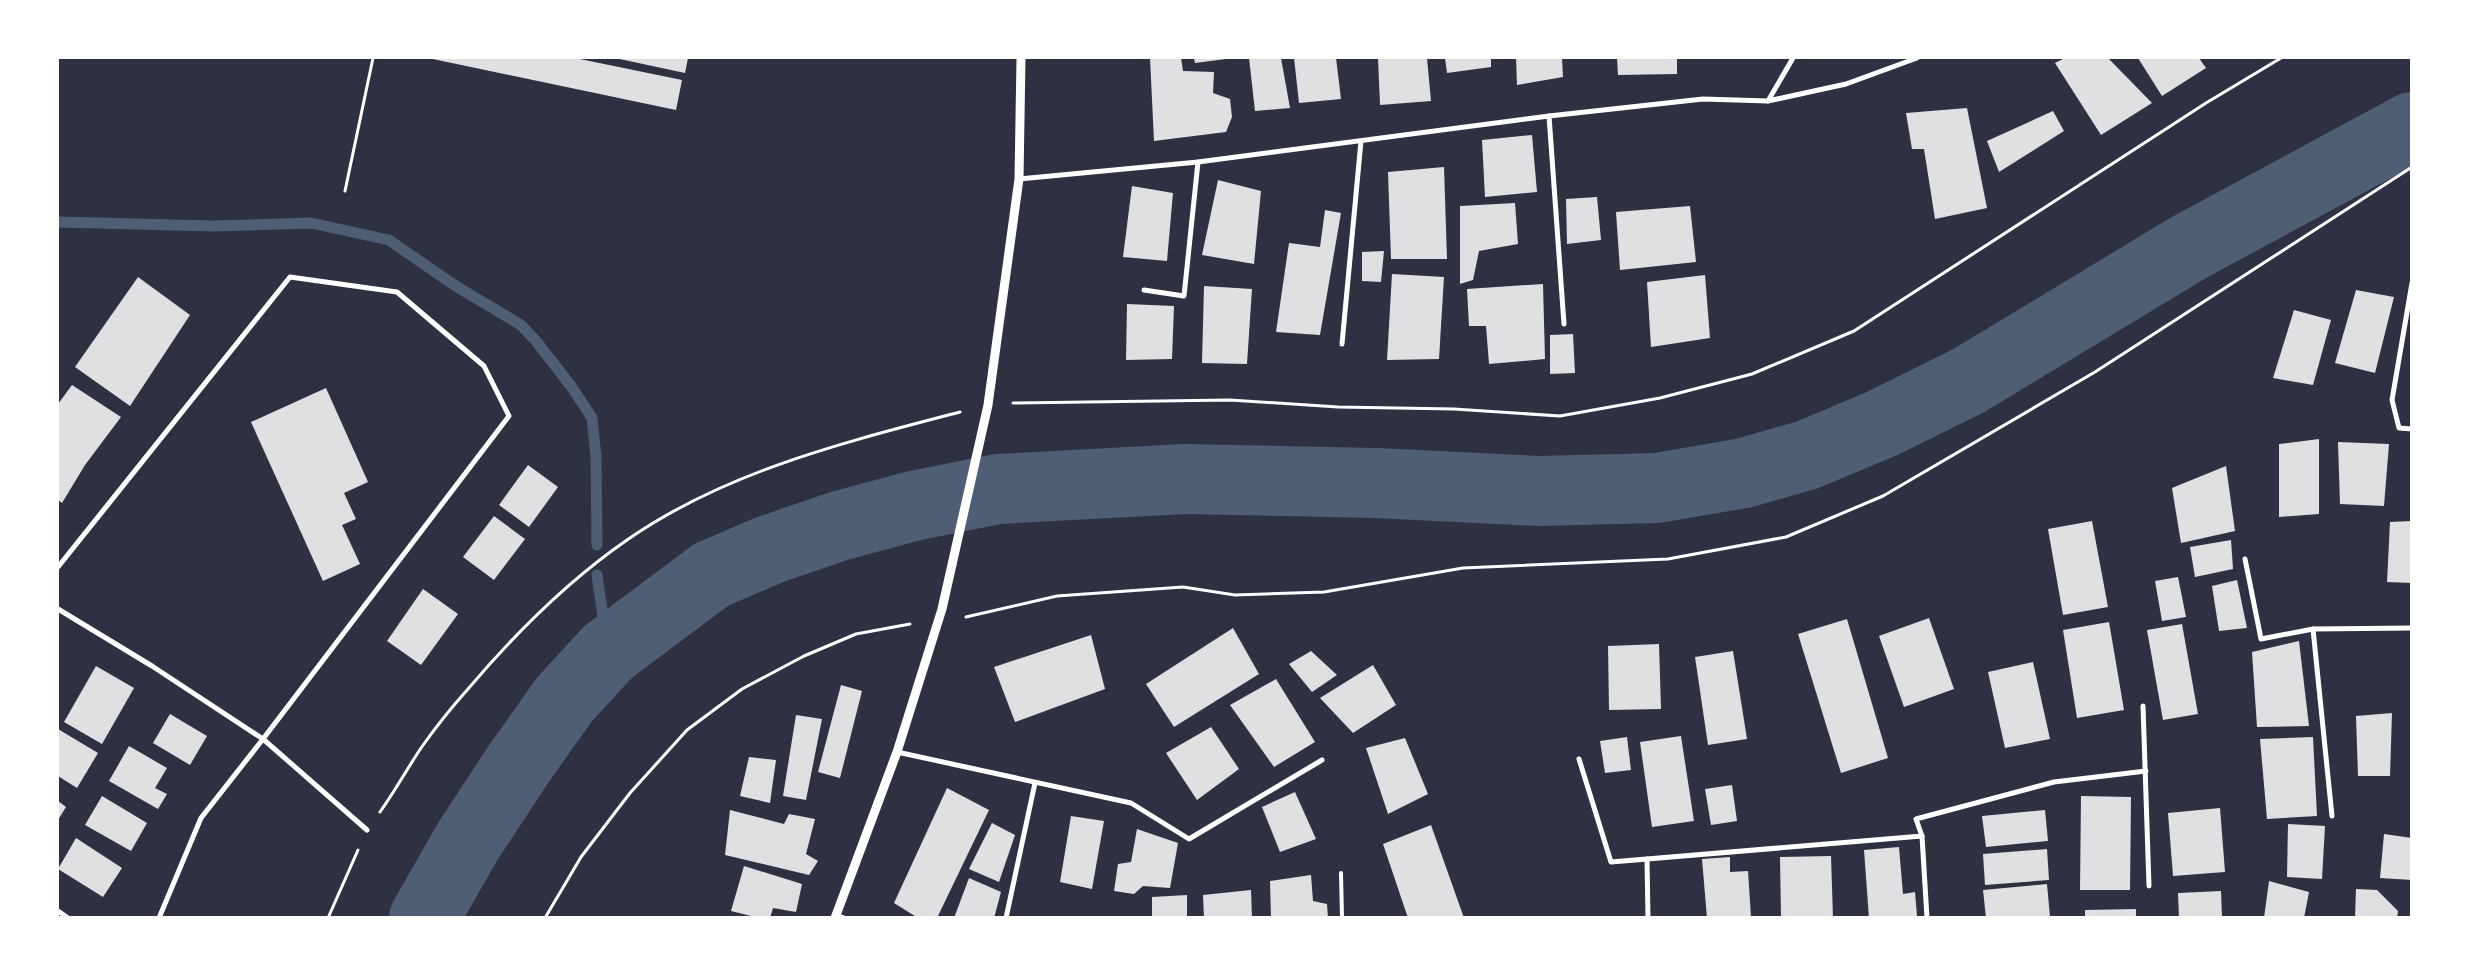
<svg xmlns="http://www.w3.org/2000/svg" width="2469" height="975" font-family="Helvetica,sans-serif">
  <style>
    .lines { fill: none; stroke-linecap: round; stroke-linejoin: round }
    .stream { stroke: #4f5d75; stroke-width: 11 }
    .river { stroke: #4f5d75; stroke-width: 70 }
    .building { fill: #e0e0e3 }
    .path { stroke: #fff; stroke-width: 3 }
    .service { stroke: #fff; stroke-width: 4 }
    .minor { stroke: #fff; stroke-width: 5 }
    .tertiary { stroke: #fff; stroke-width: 9 }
  </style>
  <rect width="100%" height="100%" fill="#2d3142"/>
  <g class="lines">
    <g class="stream">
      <polyline points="58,222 214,226 311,223 389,240 454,285 521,325 536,341 571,386 592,418 596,457 597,545"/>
      <polyline points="597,575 608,652"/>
    </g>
    <polyline class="river" points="424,918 468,841 518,765 564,700 608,652 711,575 769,550 839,526 913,506 998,489 1185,479 1376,483 1539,491 1657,488 1744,473 1807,455 1881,424 1968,381 2188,248 2412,127"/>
  </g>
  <g class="building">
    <polygon points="428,58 575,58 682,80 676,110"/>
    <polygon points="615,58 688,58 685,73"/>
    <polygon points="1150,58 1181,58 1183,71 1214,72 1213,93 1230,99 1232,117 1226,132 1154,141"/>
    <polygon points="1194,58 1226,58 1226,59 1195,63"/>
    <polygon points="1249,58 1281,58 1290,108 1255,111"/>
    <polygon points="1294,58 1336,58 1341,99 1299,103"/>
    <polygon points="1378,58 1427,58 1431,101 1380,105"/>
    <polygon points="1445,58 1491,58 1491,67 1447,73"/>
    <polygon points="1516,58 1562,58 1563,77 1517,85"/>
    <polygon points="1617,58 1677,58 1677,74 1618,75"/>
    <polygon points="2065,58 2108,58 2152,103 2101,135 2055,63"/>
    <polygon points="2138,58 2199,58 2206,68 2162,96"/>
    <polygon points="1967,108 1987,208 1935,219 1924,149 1912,149 1906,113"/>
    <polygon points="2053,111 2064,131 1999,172 1987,141"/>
    <polygon points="1532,135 1537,192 1485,197 1482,140"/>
    <polygon points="1444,167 1447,259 1391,259 1388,172"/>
    <polygon points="1218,180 1261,191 1254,264 1202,255"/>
    <polygon points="1132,186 1173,193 1167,261 1123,257"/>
    <polygon points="1597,197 1601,240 1567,244 1566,199"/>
    <polygon points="1515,203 1518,244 1479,251 1473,280 1460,284 1460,206"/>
    <polygon points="1690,206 1696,262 1620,270 1616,212"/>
    <polygon points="1325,210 1341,213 1320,335 1276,332 1289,243 1320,247"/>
    <polygon points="1384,251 1381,282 1362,281 1362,252"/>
    <polygon points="1392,274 1444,277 1439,359 1387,360"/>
    <polygon points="1705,275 1710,338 1651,347 1647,282"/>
    <polygon points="138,277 190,315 130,406 75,367"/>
    <polygon points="1543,284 1545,359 1489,364 1486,326 1469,326 1467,289"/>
    <polygon points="1204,286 1252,289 1247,364 1202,363"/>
    <polygon points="2356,290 2394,297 2375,373 2335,363"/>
    <polygon points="1127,304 1174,306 1172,359 1126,360"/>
    <polygon points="2294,310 2331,320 2313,385 2273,378"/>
    <polygon points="1573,334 1575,373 1550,374 1550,335"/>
    <polygon points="72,385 121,417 85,465 62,503 58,500 58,404"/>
    <polygon points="326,388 368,482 344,493 356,519 342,525 360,564 323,581 251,422"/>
    <polygon points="2319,439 2319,514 2279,517 2279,444"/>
    <polygon points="2338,442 2389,444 2384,506 2340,504"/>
    <polygon points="528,465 558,487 529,527 499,505"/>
    <polygon points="2226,466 2235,531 2181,543 2172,488"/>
    <polygon points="494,516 525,539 494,580 463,557"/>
    <polygon points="2092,521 2108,607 2063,615 2048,529"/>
    <polygon points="2412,521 2412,583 2387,582 2390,522"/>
    <polygon points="2231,540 2233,569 2195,577 2190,547"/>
    <polygon points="2178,577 2186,617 2162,621 2155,581"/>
    <polygon points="2237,580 2247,628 2219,631 2212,586"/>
    <polygon points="423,589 458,614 421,665 387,641"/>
    <polygon points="1929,618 1954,689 1904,707 1879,636"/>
    <polygon points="1847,619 1888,758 1841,773 1798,634"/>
    <polygon points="2109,622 2124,710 2077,718 2063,630"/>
    <polygon points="2182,624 2198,714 2163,720 2147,630"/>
    <polygon points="1233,628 1259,674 1174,727 1146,684"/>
    <polygon points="1091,635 1105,689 1015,722 994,667"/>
    <polygon points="2299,641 2309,726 2257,727 2252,652"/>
    <polygon points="1659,644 1661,709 1609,710 1608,646"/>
    <polygon points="1311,651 1337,675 1312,692 1289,664"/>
    <polygon points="1733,651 1747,739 1708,745 1695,657"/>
    <polygon points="2033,662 2050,739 2005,748 1988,672"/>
    <polygon points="1373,665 1396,705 1353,733 1320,698"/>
    <polygon points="96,666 134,688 102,744 64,722"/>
    <polygon points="1276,679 1315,742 1274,767 1230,705"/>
    <polygon points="841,685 862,691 840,778 818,772"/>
    <polygon points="2392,713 2390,776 2358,776 2356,716"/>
    <polygon points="170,714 207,736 190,765 153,743"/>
    <polygon points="796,715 822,719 806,800 783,796"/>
    <polygon points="1211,727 1239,769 1197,800 1166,753"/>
    <polygon points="58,729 98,753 77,788 58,776"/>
    <polygon points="1681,736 1694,821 1652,827 1640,742"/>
    <polygon points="1627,737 1631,770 1605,773 1600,741"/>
    <polygon points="2313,737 2317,816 2267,819 2260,739"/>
    <polygon points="1405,738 1428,794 1388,814 1366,748"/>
    <polygon points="129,746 167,768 155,788 167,794 158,809 109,781"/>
    <polygon points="749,757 776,760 770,803 740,796"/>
    <polygon points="1732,785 1737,821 1711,825 1705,789"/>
    <polygon points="947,788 989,810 937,918 918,918 894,903"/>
    <polygon points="1295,792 1316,839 1280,852 1262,807"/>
    <polygon points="102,796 147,823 131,851 85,825"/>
    <polygon points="2081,796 2131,797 2130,890 2080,890"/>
    <polygon points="58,801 66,807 58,820"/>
    <polygon points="2220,808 2225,872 2173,876 2168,813"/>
    <polygon points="730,810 784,824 789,814 815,819 806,854 818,861 809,875 725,855"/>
    <polygon points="2045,810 2048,841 1986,847 1982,816"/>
    <polygon points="1071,816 1104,821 1092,889 1060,882"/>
    <polygon points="992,823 1015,835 999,882 969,869"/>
    <polygon points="2288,824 2325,826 2322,879 2287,877"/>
    <polygon points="1431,825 1464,918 1408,918 1383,844"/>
    <polygon points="1137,829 1178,843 1170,888 1143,886 1134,894 1114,891 1118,864 1131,862"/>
    <polygon points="2384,834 2412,838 2412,880 2380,878"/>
    <polygon points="76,838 122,868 103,897 58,869"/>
    <polygon points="1899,847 1903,894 1915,892 1917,916 1869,918 1864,850"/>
    <polygon points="2047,849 2049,880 1985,885 1983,854"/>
    <polygon points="1831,856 1833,918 1781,918 1780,857"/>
    <polygon points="1730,857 1730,872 1748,871 1751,917 1707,918 1702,859"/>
    <polygon points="744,866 802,884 796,912 773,908 770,918 759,918 731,911"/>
    <polygon points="1311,875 1313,901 1327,904 1328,918 1271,918 1270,881"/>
    <polygon points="969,878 1001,892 994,918 954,918"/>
    <polygon points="2269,881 2309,892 2304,918 2264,918"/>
    <polygon points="2047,884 2050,917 1986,918 1983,890"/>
    <polygon points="2356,889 2377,890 2398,911 2397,918 2355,918"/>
    <polygon points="1251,890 1252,918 1204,918 1203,895"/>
    <polygon points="2221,891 2222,918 2179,918 2178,893"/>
    <polygon points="1187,895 1187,918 1152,918 1152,897"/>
    <polygon points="2136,909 2136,918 2085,918 2085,910"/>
  </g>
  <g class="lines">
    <g class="path">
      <polyline points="345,191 373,58"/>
      <polyline points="1013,403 1230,400 1338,407 1454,409 1560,416 1660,398 1752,374 1854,331 2206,103 2281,58"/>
      <polyline points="966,617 1057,596 1183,587 1235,595 1324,592 1463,568 1668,559 1786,537 1883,496 2095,372 2412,167"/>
      <path d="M 380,812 C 395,791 407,769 421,748 C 435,728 451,708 468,689 C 513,636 569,580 627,540 C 726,471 846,442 960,412"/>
      <polyline points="328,918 358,850"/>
      <polyline points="545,918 581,857 630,793 687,730 742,689 804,656 856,634 910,624"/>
    </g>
    <polyline class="service" points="1341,873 1342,918"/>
    <g class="minor">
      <polyline points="1768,101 1793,58"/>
      <polyline points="1549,116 1564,324"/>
      <polyline points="1019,179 1198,162 1549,116 1703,99 1768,101 1846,84 1917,58"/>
      <polyline points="2412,283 2392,400 2399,428 2412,429"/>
      <polyline points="1144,290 1184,296 1198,162"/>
      <polyline points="1342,344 1361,141"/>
      <polyline points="2245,559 2261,639 2313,629 2412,628"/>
      <polyline points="58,567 290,277 397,292 484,366 509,416 263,739 152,666 58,609"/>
      <polyline points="2313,629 2332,816"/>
      <polyline points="2143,706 2149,886"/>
      <polyline points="897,752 1131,803 1189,839 1322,760"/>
      <polyline points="1579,759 1611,862 1922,836 1916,819 2054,782 2146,771"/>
      <polyline points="1922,836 1927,918"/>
      <polyline points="1647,859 1648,918"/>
      <polyline points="58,911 68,918"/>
      <polyline points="836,915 844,918"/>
      <polyline points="159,918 201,818 263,739 367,830"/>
      <polyline points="1006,918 1035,783"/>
    </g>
    <polyline class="tertiary" points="835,918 897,752 942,609 988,405 1019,179 1021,58"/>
  </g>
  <rect width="2469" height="975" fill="none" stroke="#ffffff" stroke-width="118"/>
</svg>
